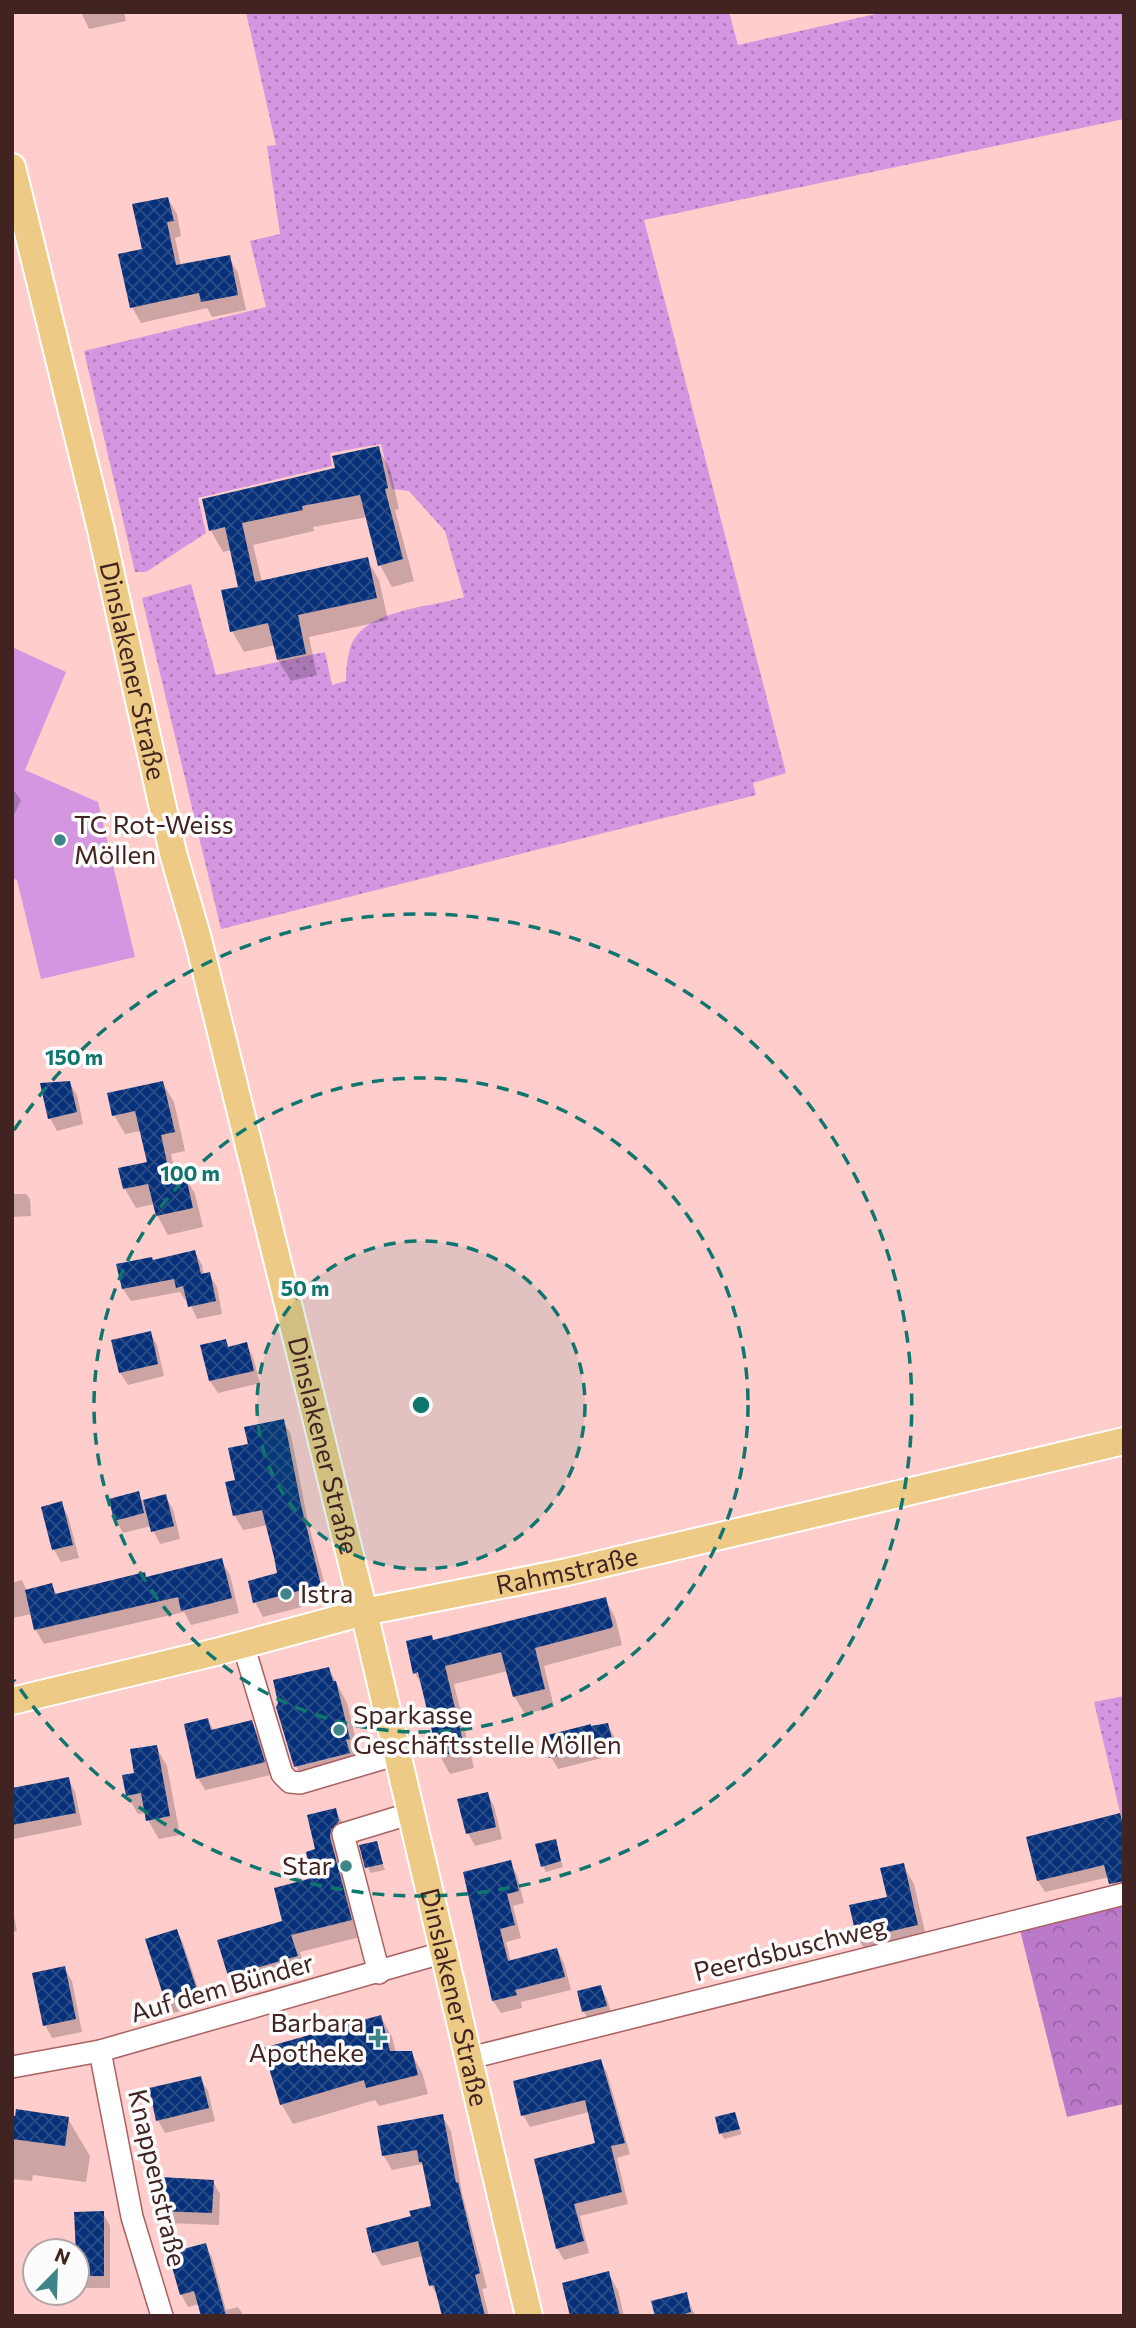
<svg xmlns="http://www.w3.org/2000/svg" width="1136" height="2328" font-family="Commissioner,sans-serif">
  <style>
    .grass { fill: url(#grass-dots) }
    .forest { fill: url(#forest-crowns) }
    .pitch { fill: #d495e1 }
    .shadow { fill: #0003 }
    .building { fill: url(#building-cross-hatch) }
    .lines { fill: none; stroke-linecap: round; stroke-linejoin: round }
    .minor-casing { stroke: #a96161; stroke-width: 24 }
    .major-casing { stroke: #fff; stroke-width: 30 }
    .minor { stroke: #fff; stroke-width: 21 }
    .major { stroke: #edcb87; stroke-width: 26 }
    .ring { fill: none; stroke: #0f766e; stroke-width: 3.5; stroke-dasharray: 12 9 }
    .poi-dot { fill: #3d8589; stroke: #fcfcfc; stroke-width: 2.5 }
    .labels { text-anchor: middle; stroke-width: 7; stroke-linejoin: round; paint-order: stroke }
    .street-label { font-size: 26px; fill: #412322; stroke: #fcfcfc }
    .poi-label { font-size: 26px; fill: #412322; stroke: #fcfcfc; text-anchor: start }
    .centre { fill: #0f766e; stroke: #fcfcfc; stroke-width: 3.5 }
    .ring-label { font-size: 21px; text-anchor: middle; font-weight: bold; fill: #0f766e; stroke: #fcfcfc; stroke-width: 7; stroke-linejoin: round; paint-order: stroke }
  </style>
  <defs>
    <pattern id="grass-dots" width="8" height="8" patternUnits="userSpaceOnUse" patternTransform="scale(1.75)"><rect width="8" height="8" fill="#d495e1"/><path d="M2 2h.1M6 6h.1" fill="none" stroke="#ae79b6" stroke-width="1.8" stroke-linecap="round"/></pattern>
    <pattern id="forest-crowns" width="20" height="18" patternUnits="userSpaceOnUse" patternTransform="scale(1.75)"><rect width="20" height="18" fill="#bb7ac9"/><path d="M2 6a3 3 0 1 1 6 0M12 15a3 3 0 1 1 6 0" fill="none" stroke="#9a64a3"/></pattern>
    <pattern id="building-cross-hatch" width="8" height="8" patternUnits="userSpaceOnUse" patternTransform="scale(1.75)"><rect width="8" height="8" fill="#06317a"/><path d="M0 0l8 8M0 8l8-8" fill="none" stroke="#2c4d87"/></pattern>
  </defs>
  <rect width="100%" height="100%" fill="#ffcdcc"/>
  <g class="grass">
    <path d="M 246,12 L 729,12 L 738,45 L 885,12 L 1124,12 L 1124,119 L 644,220 L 786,773 L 753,783 L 756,795 L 221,929 L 142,598 L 191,584 L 216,675 L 325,652 L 332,685 L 346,681 C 346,671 347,659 350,649 C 361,609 430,608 464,597 L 445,531 L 409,491 L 392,489 L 381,444 L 330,453 L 332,466 L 198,498 L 206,533 L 146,572 L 135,572 L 84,351 L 266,307 L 250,241 L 280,234 L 267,146 L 276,145 Z"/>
    <polygon points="1124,1696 1124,1829 1094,1702"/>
  </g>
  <polygon class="forest" points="1124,1903 1124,2104 1067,2117 1020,1930"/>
  <polygon class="pitch" points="12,647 66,672 25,770 98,802 135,957 41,979 17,880 12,878"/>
  <g class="shadow">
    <polygon points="81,12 124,12 126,21 89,29"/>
    <polygon points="168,199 177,214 181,236 175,238 181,266 229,257 238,273 246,310 212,317 207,308 141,323 132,307 144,250"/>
    <polygon points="378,448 390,469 399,509 395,510 414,581 392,587 380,565 367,517 313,527 314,531 253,545 262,582 367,559 379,580 388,620 309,637 317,675 291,681 278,660 275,645 244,652 232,631 240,588 232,550 223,552 211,531 338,470"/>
    <polygon points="12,788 21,800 13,817 12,816"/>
    <polygon points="69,1082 77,1095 83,1124 57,1131 50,1118"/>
    <polygon points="162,1082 174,1102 185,1151 171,1154 176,1177 184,1175 195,1194 203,1227 168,1235 157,1215 155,1204 136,1208 125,1189 149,1163 141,1131 125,1134 114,1115"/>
    <polygon points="12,1194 26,1194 30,1199 31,1216 12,1217"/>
    <polygon points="195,1252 202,1265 204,1275 209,1274 217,1287 222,1314 197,1319 188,1299 185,1300 180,1292 131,1301 123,1289 118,1265 153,1261"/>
    <polygon points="150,1333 157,1345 164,1376 128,1385 120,1372"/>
    <polygon points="225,1341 229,1348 246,1344 253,1357 260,1383 218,1393 210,1381 202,1346"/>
    <polygon points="283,1421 291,1435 308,1522 329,1600 263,1617 255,1602 279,1575 268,1525 243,1530 235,1516 237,1481 250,1446"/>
    <polygon points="138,1493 143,1502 165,1496 173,1509 180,1539 160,1544 151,1526 123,1533 116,1520"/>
    <polygon points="61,1504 68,1516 79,1558 61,1562 54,1550"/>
    <polygon points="221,1560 230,1575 239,1613 191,1625 184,1612 44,1644 35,1629 32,1614 12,1618 12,1583 22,1580 27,1591 51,1585 57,1595 147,1579"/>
    <polygon points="605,1599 615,1617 622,1645 544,1666 554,1707 525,1714 514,1696 508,1671 454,1684 474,1768 450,1774 440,1756 423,1688 415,1673"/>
    <polygon points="329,1669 347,1703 360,1758 307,1786 296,1766"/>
    <polygon points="208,1720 214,1731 251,1722 258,1734 271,1775 205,1790 198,1778"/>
    <polygon points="607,1725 614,1736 617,1750 601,1754 602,1758 558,1769 551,1757"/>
    <polygon points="156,1747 167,1766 180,1835 159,1839 148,1820 147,1813 138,1814 127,1795 136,1774"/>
    <polygon points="68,1779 75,1792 82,1825 14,1839 12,1790"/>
    <polygon points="487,1794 494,1806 502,1839 475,1846 468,1833"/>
    <polygon points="335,1810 345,1827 360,1937 300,1952 306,1973 239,1993 230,1975 284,1922 314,1879 317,1851"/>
    <polygon points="1119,1815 1124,1823 1124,1893 1117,1895 1109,1877 1045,1892 1038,1881"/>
    <polygon points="555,1841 563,1867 546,1872 543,1866"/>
    <polygon points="376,1843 385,1870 370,1873 362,1846"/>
    <polygon points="510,1862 517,1875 524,1903 513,1906 521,1938 506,1942 511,1962 557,1950 564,1963 571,1990 521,2002 522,2008 501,2013 493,2001 465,1874"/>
    <polygon points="903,1865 914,1884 928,1945 870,1958 858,1938 889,1898"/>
    <polygon points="12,1906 17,1931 12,1932"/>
    <polygon points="176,1931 183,1943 203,2003 174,2013 166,2000"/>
    <polygon points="64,1968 72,1981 82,2032 52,2038 45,2025"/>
    <polygon points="600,1987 607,1999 613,2019 591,2024 584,2012 579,1992"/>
    <polygon points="381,2017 392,2037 396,2053 411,2053 422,2072 428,2094 379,2106 375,2100 293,2124 282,2105 266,2049"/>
    <polygon points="600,2061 607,2073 630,2154 617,2158 628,2204 580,2216 589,2253 564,2260 557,2248 536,2160 598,2144 589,2112 530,2127 523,2115"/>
    <polygon points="200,2078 208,2091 215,2121 165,2133 158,2120"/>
    <polygon points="734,2114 742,2134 724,2139 721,2133"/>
    <polygon points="442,2116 451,2131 462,2193 487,2288 482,2289 489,2316 443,2316 440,2300 431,2285 423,2256 382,2266 374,2252 413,2218 433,2208 422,2164 392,2170 384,2156 379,2128"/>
    <polygon points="12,2117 68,2119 90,2156 86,2182 33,2175 32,2181 12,2179"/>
    <polygon points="213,2182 220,2194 219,2225 168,2223 160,2210"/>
    <polygon points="103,2213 110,2226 110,2288 84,2288 77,2276 77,2251"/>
    <polygon points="205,2245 212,2257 226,2310 238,2307 244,2316 203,2316 200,2304 188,2307 181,2294"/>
    <polygon points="608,2273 618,2290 624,2316 572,2316"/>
    <polygon points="686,2294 695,2316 657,2316"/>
  </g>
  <g class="building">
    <polygon points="168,197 174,221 167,222 176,265 230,255 238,295 201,302 199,293 130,308 118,254 142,249 132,204"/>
    <polygon points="379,446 388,488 385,489 403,559 378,566 360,495 302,506 303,510 242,523 255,582 368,557 377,598 298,615 306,654 277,660 268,623 230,632 221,590 238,587 225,527 209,531 202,499 335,468 332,456"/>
    <polygon points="70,1081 77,1112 48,1119 40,1083"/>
    <polygon points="163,1081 175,1132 161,1135 170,1176 185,1173 193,1208 156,1216 148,1184 123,1189 118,1168 147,1162 135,1111 112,1116 107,1093"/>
    <polygon points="195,1250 201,1274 210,1272 216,1301 188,1307 183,1286 176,1288 174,1279 122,1289 116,1264 152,1257 153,1260"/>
    <polygon points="151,1331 158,1364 119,1373 111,1340"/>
    <polygon points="226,1339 228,1347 247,1342 254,1371 209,1381 200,1345"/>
    <polygon points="284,1419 301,1505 321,1585 253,1603 248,1581 277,1573 274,1557 262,1510 233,1516 225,1482 235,1480 228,1448 248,1444 244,1427"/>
    <polygon points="139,1491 144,1513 114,1521 109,1499"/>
    <polygon points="166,1494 174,1526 151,1532 143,1500"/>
    <polygon points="62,1501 73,1545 52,1550 41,1507"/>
    <polygon points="222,1558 232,1598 181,1611 178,1597 34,1630 25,1590 52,1583 55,1594 145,1572 146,1577"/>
    <polygon points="606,1597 613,1626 611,1628 535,1648 545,1689 513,1697 501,1652 445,1666 465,1750 438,1757 418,1672 413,1674 406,1641 432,1635 433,1640"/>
    <polygon points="329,1667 333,1681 336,1681 350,1739 346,1740 350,1753 294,1767 276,1707 278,1703 273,1680"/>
    <polygon points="208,1718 211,1730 252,1720 265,1762 196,1779 184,1724"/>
    <polygon points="608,1723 612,1739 596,1743 596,1746 549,1758 544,1736 591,1724 591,1726"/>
    <polygon points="157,1745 170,1816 146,1821 141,1793 126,1796 122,1775 134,1773 130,1749"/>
    <polygon points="69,1777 76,1813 12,1825 12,1788"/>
    <polygon points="488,1792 496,1827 466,1834 457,1799"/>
    <polygon points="336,1808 339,1821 331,1830 330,1837 352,1920 291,1935 298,1956 228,1976 217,1940 282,1921 274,1888 312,1878 306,1852 315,1849 307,1815"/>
    <polygon points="1120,1813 1124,1828 1124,1881 1109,1884 1104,1865 1037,1881 1026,1837"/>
    <polygon points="556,1839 561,1861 541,1867 535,1844"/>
    <polygon points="377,1841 383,1864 365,1868 359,1845"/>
    <polygon points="511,1860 519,1891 507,1894 515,1925 500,1929 508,1961 557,1948 565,1977 515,1990 517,1995 492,2001 463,1872"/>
    <polygon points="904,1863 918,1925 857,1939 849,1905 887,1897 880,1868"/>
    <polygon points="177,1929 197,1990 165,2001 145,1939"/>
    <polygon points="65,1966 76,2019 43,2026 32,1973"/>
    <polygon points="601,1985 607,2006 582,2012 577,1991"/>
    <polygon points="381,2015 390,2051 412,2051 418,2075 366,2088 364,2080 280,2105 263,2048"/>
    <polygon points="601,2059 625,2143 611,2146 622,2192 574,2204 584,2241 556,2249 534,2159 595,2143 585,2100 521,2116 513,2081"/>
    <polygon points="201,2076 209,2108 156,2121 149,2088"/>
    <polygon points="16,2109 69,2117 65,2146 12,2139 12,2115 15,2116"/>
    <polygon points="735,2112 740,2129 719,2134 715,2117"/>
    <polygon points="443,2114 456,2183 458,2182 480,2273 475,2275 485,2316 442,2316 434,2285 429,2286 418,2241 372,2253 366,2228 411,2216 409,2211 431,2206 422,2162 419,2162 417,2150 382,2156 377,2126"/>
    <polygon points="160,2177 214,2180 212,2213 158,2211"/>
    <polygon points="104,2211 104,2276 77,2276 74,2212"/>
    <polygon points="206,2243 226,2316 201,2316 194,2291 180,2295 168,2253"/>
    <polygon points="609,2271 620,2316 570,2316 562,2283"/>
    <polygon points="687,2292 691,2312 677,2316 655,2316 651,2301"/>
  </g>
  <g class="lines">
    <g class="minor-casing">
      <g id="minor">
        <polyline points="243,1644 282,1774 290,1782 300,1783 398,1754"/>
        <polyline points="379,1973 343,1834 412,1813"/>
        <polyline points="100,2051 132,2217 162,2316"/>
        <polyline points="470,2058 1124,1894"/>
        <polyline points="12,2067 100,2051 445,1952"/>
      </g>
    </g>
    <g class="major-casing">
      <g id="major">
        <path id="s1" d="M 12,167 L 101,530 L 173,853 L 198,939 L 364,1612 L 529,2316"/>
        <path id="s2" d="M 12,1701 L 216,1652 L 364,1612 L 567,1572 L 1124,1441"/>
      </g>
    </g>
    <use href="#minor" class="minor"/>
    <use href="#major" class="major"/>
  </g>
  <circle cx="421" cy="1405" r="164" fill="#0f766e" fill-opacity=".12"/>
  <g class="ring">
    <circle cx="421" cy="1405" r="164"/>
    <circle cx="421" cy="1405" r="327"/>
    <path d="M14 1130A491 491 0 1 1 14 1680"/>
  </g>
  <g class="poi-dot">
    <circle cx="60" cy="840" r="7"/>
    <circle cx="286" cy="1594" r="7"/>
    <circle cx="339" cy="1730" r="7"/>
    <circle cx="346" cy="1866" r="7"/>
    <path d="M374.5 2027.5h7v7h7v7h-7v7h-7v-7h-7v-7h7z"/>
  </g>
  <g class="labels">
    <g class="street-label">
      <text dy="9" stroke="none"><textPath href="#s1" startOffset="518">Dinslakener Straße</textPath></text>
      <text dy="9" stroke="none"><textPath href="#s1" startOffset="1316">Dinslakener Straße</textPath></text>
      <text dy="9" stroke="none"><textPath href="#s2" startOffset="570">Rahmstraße</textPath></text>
      <text transform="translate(790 1949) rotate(-14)" y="9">Peerdsbuschweg</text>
      <text transform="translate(222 1988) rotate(-16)" y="9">Auf dem Bünder</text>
      <text dy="9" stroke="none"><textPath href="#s1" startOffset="1883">Dinslakener Straße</textPath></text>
      <text transform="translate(157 2178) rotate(77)" y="9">Knappenstraße</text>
    </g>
    <g class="poi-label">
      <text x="74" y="834">TC Rot-Weiss<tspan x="74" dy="30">Möllen</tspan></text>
      <text x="300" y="1603">Istra</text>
      <text x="353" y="1724">Sparkasse<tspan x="353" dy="30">Geschäftsstelle Möllen</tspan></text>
      <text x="332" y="1875" text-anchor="end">Star</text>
      <text x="364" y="2032" text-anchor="end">Barbara<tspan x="364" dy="30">Apotheke</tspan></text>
    </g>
  </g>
  <circle cx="421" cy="1405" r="10" class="centre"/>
  <g class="ring-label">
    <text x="74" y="1065">150 m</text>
    <text x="190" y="1181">100 m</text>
    <text x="305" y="1296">50 m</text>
  </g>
  <rect width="1136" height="2328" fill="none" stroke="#412322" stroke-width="28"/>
  <g transform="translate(56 2272) rotate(23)"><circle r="33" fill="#fcfcfc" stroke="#b1a5a5" stroke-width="2"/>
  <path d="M0-5L12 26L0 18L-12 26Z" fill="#3d8589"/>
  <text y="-10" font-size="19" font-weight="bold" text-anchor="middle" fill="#412322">N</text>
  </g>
</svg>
